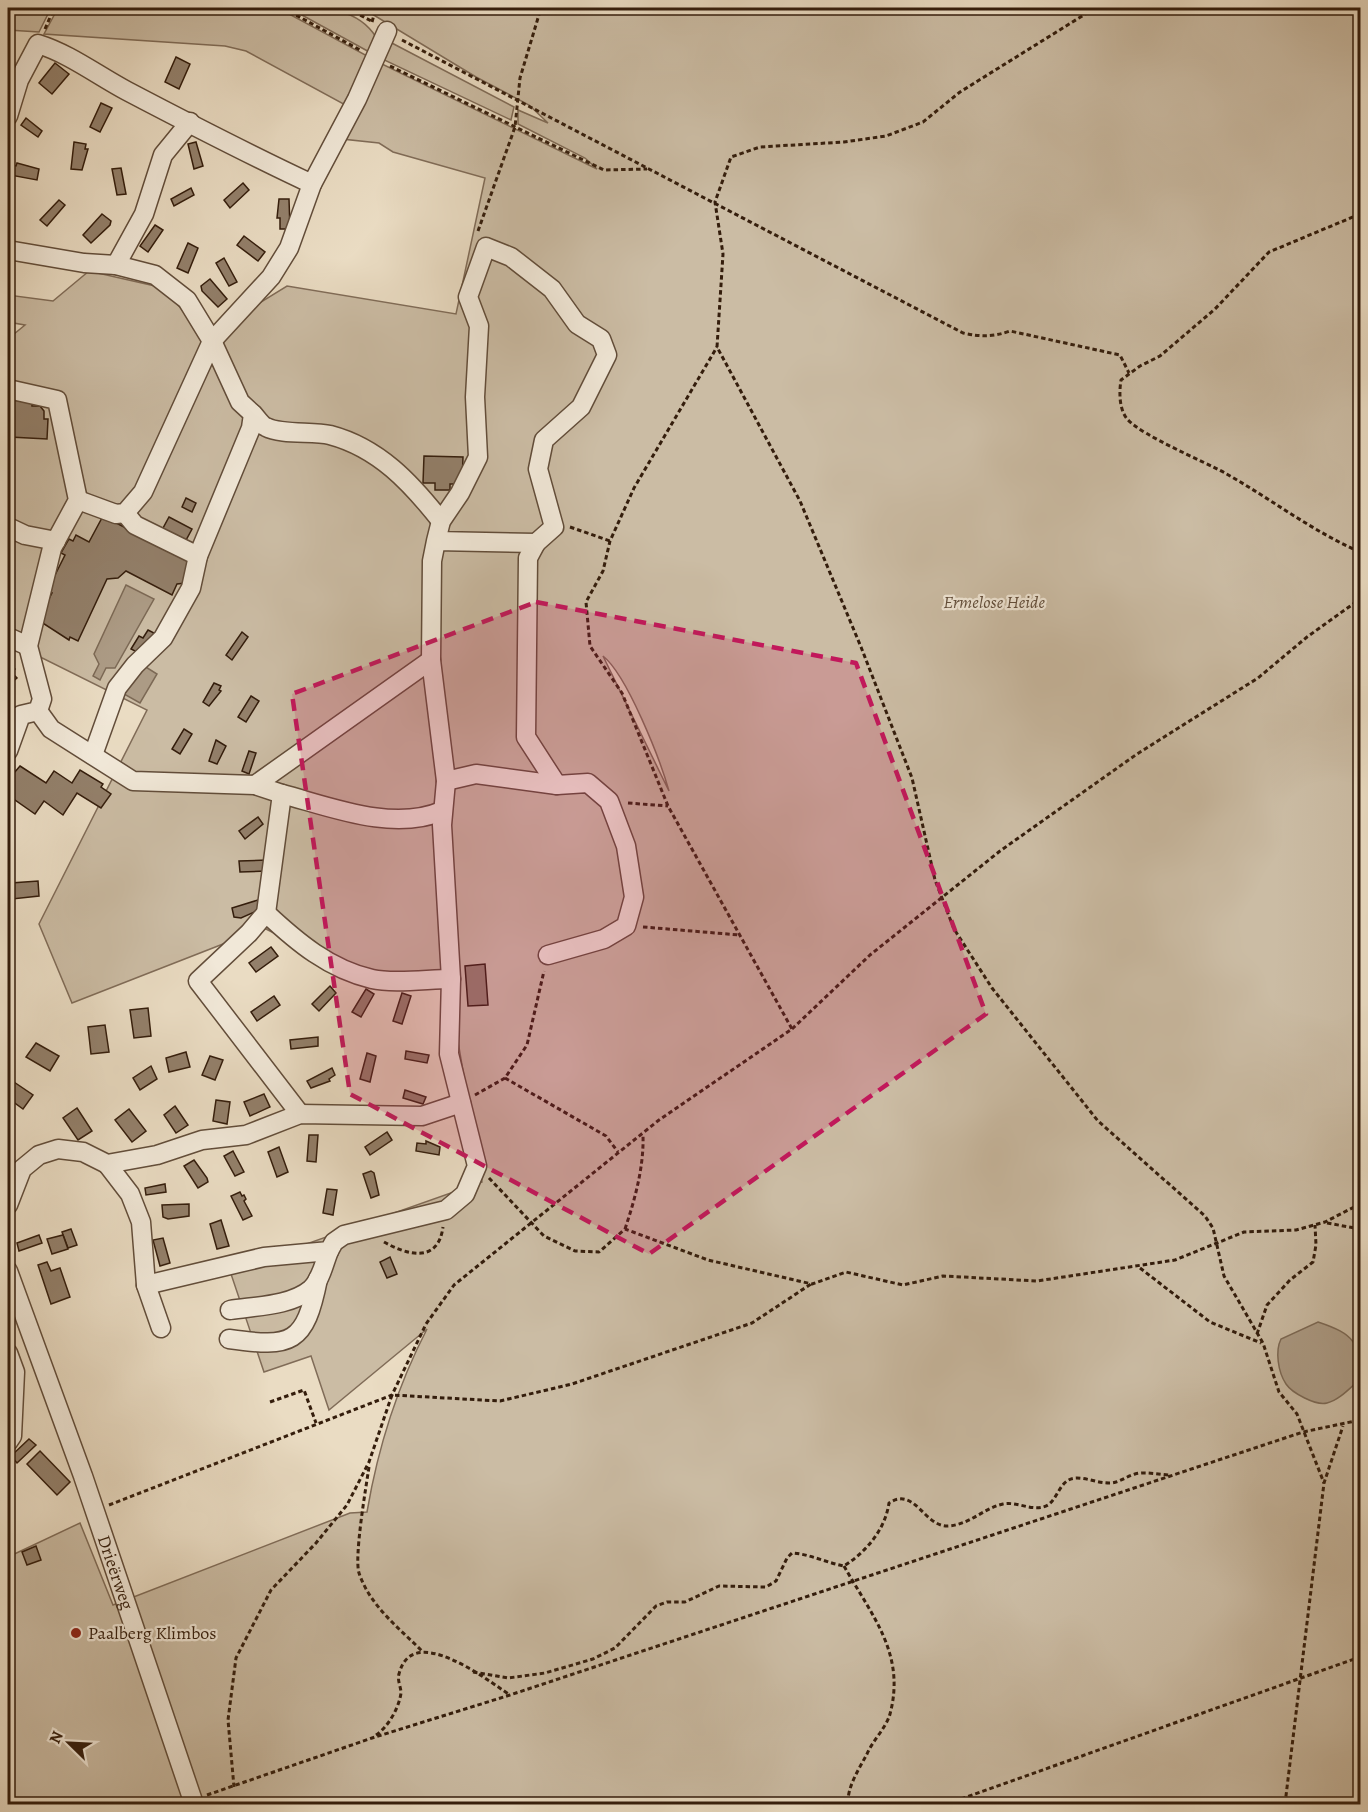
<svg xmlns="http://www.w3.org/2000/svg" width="1368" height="1812" font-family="Alegreya,serif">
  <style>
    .green { fill: #cbbca4; stroke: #806c58; stroke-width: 1.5; fill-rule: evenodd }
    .water { fill: #ac9b85; stroke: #7c6955; stroke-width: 1.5 }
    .building { fill: #93806b; stroke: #341d0c; stroke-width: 1.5 }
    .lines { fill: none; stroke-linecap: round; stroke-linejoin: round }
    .minor-casing { stroke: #624d3a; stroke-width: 21 }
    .path { stroke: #341d0c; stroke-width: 3; stroke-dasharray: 4.5 3; stroke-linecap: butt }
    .minor { stroke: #f1e8d8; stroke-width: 18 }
    .marked { fill: #c2185b; fill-opacity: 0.2; stroke: #c2185b; stroke-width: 4.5; stroke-dasharray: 12 8; stroke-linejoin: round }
    .poi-dot { fill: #8f2418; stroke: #f1e8d8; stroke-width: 2 }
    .labels { text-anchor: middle; stroke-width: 4.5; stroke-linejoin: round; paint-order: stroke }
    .park-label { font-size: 18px; font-style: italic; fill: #614d3a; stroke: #f1e8d8 }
    .street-label { font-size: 18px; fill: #341d0c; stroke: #f1e8d8 }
    .poi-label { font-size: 18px; fill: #341d0c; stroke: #f1e8d8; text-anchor: start }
  </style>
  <rect width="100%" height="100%" fill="#eadcc3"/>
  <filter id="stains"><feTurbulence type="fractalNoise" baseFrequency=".00333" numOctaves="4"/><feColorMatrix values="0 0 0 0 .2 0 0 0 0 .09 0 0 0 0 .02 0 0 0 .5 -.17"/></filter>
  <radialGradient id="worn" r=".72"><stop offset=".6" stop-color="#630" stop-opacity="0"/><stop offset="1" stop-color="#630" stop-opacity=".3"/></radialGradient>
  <g class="green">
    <polygon points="8,8 51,8 39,32 8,30"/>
    <polygon points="58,8 278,8 371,58 349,107 246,51 225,46 44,34"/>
    <path d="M 289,8 C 321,8 356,6 376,37 L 373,54 Z"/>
    <path d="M 362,8 L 1360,8 L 1360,1804 L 8,1804 L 8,1557 L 80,1523 L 113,1605 L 350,1513 L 367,1512 C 378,1447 397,1387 427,1329 L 329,1410 L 311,1356 L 264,1372 L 230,1271 L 482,1182 L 448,983 L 369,981 L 264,928 L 72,1003 L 39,924 L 147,710 L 8,641 L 8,334 L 14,334 L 25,325 L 8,322 L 8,295 L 53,301 L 89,271 L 155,286 L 170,295 L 204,337 L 287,286 L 456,314 L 485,178 L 393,152 L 379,143 L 342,139 L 378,62 L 597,169 L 585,158 L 518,124 L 518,110 L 548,123 L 529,105 L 476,77 ZM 603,656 C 627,675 660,759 669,791 Z"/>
    <polygon points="388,41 514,107 511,120 380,58"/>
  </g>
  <g class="water">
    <polygon points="126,585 154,599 115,668 106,668 100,680 93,676 99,664 94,654"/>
    <polygon points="141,664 157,674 140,703 124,694"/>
    <path d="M 1318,1322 C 1354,1334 1362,1343 1358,1381 C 1349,1389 1339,1400 1327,1403 C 1316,1406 1292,1393 1286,1384 C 1278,1372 1275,1351 1281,1339 Z"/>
  </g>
  <g class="building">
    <polygon points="176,57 190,64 179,89 165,82"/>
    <polygon points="55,63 69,74 52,94 39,83"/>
    <polygon points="101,103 112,108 100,132 90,127"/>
    <polygon points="26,118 42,131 38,137 21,125"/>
    <polygon points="74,142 86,144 85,149 88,149 82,170 71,169"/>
    <polygon points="196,142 203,166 194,169 188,144"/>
    <polygon points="17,163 39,169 37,180 10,175 11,165 16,166"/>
    <polygon points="121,168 126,194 117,195 112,169"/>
    <polygon points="243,183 249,190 230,208 224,200"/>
    <polygon points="191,188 194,195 174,206 171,199"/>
    <polygon points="279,199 289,199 290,229 280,229 280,218 277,218"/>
    <polygon points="59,200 65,205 47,226 40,220"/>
    <polygon points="102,214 111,221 110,225 91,243 83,235"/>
    <polygon points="155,225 163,230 148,252 140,246"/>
    <polygon points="244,236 265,252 258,261 237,245"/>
    <polygon points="188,243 198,248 188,273 177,268"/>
    <polygon points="224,258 237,282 229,286 216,263"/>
    <polygon points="210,279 227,299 218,307 202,291 201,286"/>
    <polygon points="12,400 32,402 32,406 40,406 44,411 44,419 48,419 47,439 10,437"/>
    <polygon points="424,456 463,457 462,484 450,484 450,490 435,490 435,483 423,483"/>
    <polygon points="186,498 196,503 192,512 182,507"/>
    <polygon points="103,516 189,561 186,583 177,584 172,595 126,571 118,578 107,579 78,641 70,637 69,640 38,620 52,593 47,591 65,555 61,553 69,539 73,541 76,535 89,542"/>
    <polygon points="169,517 192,529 185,542 162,530"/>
    <polygon points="8,591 10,591 14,615 8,615"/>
    <polygon points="148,630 154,633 141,654 131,649 139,636 143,638"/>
    <polygon points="242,632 248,637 232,660 226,655"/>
    <polygon points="8,661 15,669 12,673 17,678 11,683 8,680"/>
    <polygon points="214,683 221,686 219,690 221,691 209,706 203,702"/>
    <polygon points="251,696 259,701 246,722 238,717"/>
    <polygon points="184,729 192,734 180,754 172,749"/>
    <polygon points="216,740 226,746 217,764 209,761"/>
    <polygon points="249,751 256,753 249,774 242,771"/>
    <polygon points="20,766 46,783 54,771 72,783 80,770 103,784 101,787 111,794 101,808 77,793 63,815 44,801 35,814 8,795 8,780"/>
    <polygon points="258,817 263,824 245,839 239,831"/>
    <polygon points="267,860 266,871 240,872 239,861"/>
    <polygon points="38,881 39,896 12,899 11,883"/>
    <polygon points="258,900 261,909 241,918 234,917 232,908"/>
    <polygon points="271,947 278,956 256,972 249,963"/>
    <polygon points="485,964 488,1005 468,1006 465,966"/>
    <polygon points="330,986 336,993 319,1011 312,1004"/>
    <polygon points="366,989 374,994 361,1017 352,1012"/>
    <polygon points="402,993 411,996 402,1024 393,1021"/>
    <polygon points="274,996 280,1005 257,1021 251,1012"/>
    <polygon points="148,1008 151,1036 134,1038 130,1010"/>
    <polygon points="105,1025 109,1052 91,1054 88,1027"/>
    <polygon points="318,1037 318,1046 291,1049 290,1040"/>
    <polygon points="36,1043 59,1056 50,1071 26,1057"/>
    <polygon points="406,1051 429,1055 427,1063 405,1059"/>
    <polygon points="186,1052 190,1067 169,1072 166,1058"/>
    <polygon points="367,1053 376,1056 370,1082 360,1079"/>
    <polygon points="210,1056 223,1060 215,1080 202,1075"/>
    <polygon points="151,1066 157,1079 140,1090 133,1078"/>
    <polygon points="332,1068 335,1075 329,1079 330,1081 311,1088 307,1081"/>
    <polygon points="11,1080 33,1095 23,1109 8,1098 8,1085"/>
    <polygon points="405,1090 426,1097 423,1104 403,1098"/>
    <polygon points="264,1094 270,1107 250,1116 244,1102"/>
    <polygon points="216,1100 230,1102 227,1124 213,1121"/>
    <polygon points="175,1106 188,1125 176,1133 164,1115"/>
    <polygon points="77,1108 92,1131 78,1140 63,1118"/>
    <polygon points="129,1109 146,1131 132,1142 115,1120"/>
    <polygon points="387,1132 392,1140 370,1155 365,1147"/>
    <polygon points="309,1135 318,1135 316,1162 307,1161"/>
    <polygon points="426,1141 440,1147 439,1155 416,1151 417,1143 426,1144"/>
    <polygon points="279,1147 288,1172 277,1177 268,1152"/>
    <polygon points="233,1151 244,1172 235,1176 224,1156"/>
    <polygon points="194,1160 207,1178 208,1182 198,1188 184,1166"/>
    <polygon points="371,1171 374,1173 379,1195 371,1198 363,1174"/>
    <polygon points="165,1184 166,1192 146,1195 145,1188"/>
    <polygon points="327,1189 337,1190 333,1215 323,1213"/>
    <polygon points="240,1192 242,1196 244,1195 246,1199 244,1201 252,1216 243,1220 231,1196"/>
    <polygon points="189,1204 189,1216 168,1219 163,1217 162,1205"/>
    <polygon points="221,1220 229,1246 217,1249 210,1224"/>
    <polygon points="71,1229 77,1245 68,1248 62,1232"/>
    <polygon points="39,1235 42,1243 19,1251 17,1243"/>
    <polygon points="63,1235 68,1249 52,1254 47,1239"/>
    <polygon points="163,1238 170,1263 160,1266 153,1240"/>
    <polygon points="390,1257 397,1274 387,1278 380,1262"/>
    <polygon points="47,1262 51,1271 60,1268 70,1297 51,1304 38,1265"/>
    <polygon points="29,1439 36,1445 17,1463 11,1456"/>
    <polygon points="40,1451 70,1482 57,1495 27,1464"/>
    <polygon points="36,1546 41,1560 27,1565 22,1552"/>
  </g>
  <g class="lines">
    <g class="minor-casing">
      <g id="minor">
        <path d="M 8,116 L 19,80 L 38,44 C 70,54 97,75 127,91 C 188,123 250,155 312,184"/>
        <polyline points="8,250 84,263 116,265 155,275 187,300 212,341 240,402 253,414 251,428 198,556 191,588 163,638 135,665 117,688 93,755"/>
        <polyline points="116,265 144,214 163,155 190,122"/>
        <polyline points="8,389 57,400 78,500 52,548 28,646 42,699 38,711 21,715 8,751"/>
        <path d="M 253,414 C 257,418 261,425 266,427 C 281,435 313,431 330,435 C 379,448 411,483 441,521"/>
        <polyline points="78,500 116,514 125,513 143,492 212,341 271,277 289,248 312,184 357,99 387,31"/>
        <polyline points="125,513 135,525 198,556"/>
        <polyline points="8,527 25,535 56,541"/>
        <polyline points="536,543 528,558 526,737 557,785"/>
        <polyline points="8,637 28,646"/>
        <polyline points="38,711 51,729 133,781 255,785 282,794 266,913 249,933 198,981 300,1114"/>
        <polyline points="446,781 476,774 557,785 588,783 609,801 626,846 634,897 626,926 604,939 548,955"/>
        <polyline points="255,785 431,660"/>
        <path d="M 282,794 C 331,807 393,832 442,811"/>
        <path d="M 266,913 C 297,942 329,969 372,979 C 393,984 429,979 451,979"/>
        <polyline points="107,1164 130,1194 141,1222 146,1285 161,1328"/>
        <polyline points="8,1205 22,1169 39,1155 58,1149 83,1152 107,1164 157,1155 202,1140 246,1135 300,1114 422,1116 461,1103"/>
        <path id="s1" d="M 8,1271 L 83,1476 L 194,1804"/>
        <polyline points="146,1285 264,1257 329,1251 334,1242 344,1235 446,1210 465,1194 477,1166 449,1054 451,979 442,825 446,781 431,660 432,561 436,541 441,521 460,493 478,457 475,397 479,326 468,297 486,247 511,257 552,289 577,324 601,339 607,355 581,407 544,440 538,469 554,527 536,543 436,541"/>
        <path d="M 230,1310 C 255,1306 291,1306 311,1289 C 321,1280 324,1263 329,1251"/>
        <path d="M 229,1339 C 292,1348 305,1344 318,1279"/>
        <polyline points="8,1353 15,1372 12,1436 8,1442"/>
      </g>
    </g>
    <g class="path">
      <polyline points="283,8 360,50"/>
      <polyline points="347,8 373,22"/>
      <polyline points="1095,8 960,92 923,122 886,136 844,142 760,147 731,157 715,202 723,254 717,347 800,501 861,647 912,778 935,880 954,929 992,988 1098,1121 1205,1216 1213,1228 1224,1276 1263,1343 1279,1392 1297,1414 1324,1483"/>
      <polyline points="372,22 376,8"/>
      <polyline points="45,29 54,8"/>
      <path d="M 402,40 L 963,333 C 981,337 993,337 1010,331 L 1120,355 L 1129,373"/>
      <polyline points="390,66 604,170 647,169"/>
      <path d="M 1360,214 L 1269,252 L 1215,309 L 1160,356 L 1140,366 L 1121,380 C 1119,393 1119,410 1128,420 C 1143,436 1203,461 1225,473 C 1271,499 1312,531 1360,552"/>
      <polyline points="478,231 515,127 520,78 541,8"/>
      <polyline points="570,527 610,541"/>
      <polyline points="628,803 668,806"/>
      <polyline points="643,927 740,935"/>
      <polyline points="792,1029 870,955 1000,851 1137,754 1258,678 1307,637 1360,599"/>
      <polyline points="505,1078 606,1136 618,1152"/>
      <polyline points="475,1095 505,1078 527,1045 544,971"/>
      <polyline points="489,1178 544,1236 575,1251 599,1252 625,1229 708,1260 812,1284 846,1272 903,1285 943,1276 1037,1281 1175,1260 1244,1232 1296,1230 1325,1222 1360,1204"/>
      <polyline points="1327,1223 1360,1229"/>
      <path d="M 625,1229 C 635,1199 644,1167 643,1135"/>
      <path d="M 384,1242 C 407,1255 438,1264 443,1227"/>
      <polyline points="1140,1268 1210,1322 1261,1343"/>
      <polyline points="1257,1334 1267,1305 1290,1280 1313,1262 1316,1245 1315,1225"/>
      <polyline points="270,1402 304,1390 316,1423"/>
      <path d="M 369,1467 C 366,1487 354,1557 359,1573 C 370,1606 399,1628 422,1651"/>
      <polyline points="109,1505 392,1395 426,1324 454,1285 659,1120 792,1029 668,806 622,693 590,646 586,602 603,571 610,541 634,488 717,347"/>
      <path d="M 844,1566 C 872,1616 906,1654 890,1714 C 886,1728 873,1740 867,1754 C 859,1769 847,1787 848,1804"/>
      <path d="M 473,1672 L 508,1678 L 545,1673 L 593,1659 L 615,1648 L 656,1606 L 667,1602 L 685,1602 L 719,1586 L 766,1587 L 776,1581 L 787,1558 L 792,1553 C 810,1554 827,1563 844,1566 C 866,1552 885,1530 889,1503 C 915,1486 924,1527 948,1526 C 969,1525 984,1508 1003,1504 C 1018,1501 1034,1513 1048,1505 C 1059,1497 1060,1478 1077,1478 C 1087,1478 1098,1483 1109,1483 C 1119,1483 1125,1477 1135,1474 C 1146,1471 1160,1475 1171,1475"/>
      <path d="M 376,1735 C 388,1727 399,1708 401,1693 C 401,1687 397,1680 399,1674 C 412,1621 487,1680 510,1695"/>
      <polyline points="234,1787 228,1720 236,1658 271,1590 316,1543 347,1505 369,1462 392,1395 500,1401 572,1384 752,1323 811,1284"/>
      <polyline points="207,1795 372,1738 510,1695 1303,1432 1360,1420"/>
      <polyline points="947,1804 1360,1657"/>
      <polyline points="1285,1804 1324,1483 1343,1426"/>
    </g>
    <use href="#minor" class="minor"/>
  </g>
  <path class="marked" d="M 536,602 L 856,663 L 986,1014 L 649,1254 L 350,1094 L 292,694 Z"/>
  <circle class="poi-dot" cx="76" cy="1633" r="6"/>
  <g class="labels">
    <g class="park-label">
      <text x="994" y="608">Ermelose Heide</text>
    </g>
    <g class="street-label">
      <text dy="6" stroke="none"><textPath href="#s1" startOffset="320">Drieërweg</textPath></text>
    </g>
    <g class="poi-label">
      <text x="88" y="1639">Paalberg Klimbos</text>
    </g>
  </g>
  <rect width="1368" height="1812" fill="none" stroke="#eadcc3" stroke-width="30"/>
  <rect x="9" y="9" width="1350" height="1794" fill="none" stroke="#341d0c" stroke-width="3"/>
  <rect x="15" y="15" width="1338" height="1782" fill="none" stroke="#341d0c" stroke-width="1.5"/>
  <g transform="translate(69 1743) rotate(294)" stroke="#f1e8d8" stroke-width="4.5" paint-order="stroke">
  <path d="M0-4.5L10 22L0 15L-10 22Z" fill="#341d0c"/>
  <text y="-9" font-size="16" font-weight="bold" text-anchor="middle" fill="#341d0c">N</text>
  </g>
  <rect width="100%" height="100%" filter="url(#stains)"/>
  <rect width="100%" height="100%" fill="url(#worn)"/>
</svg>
